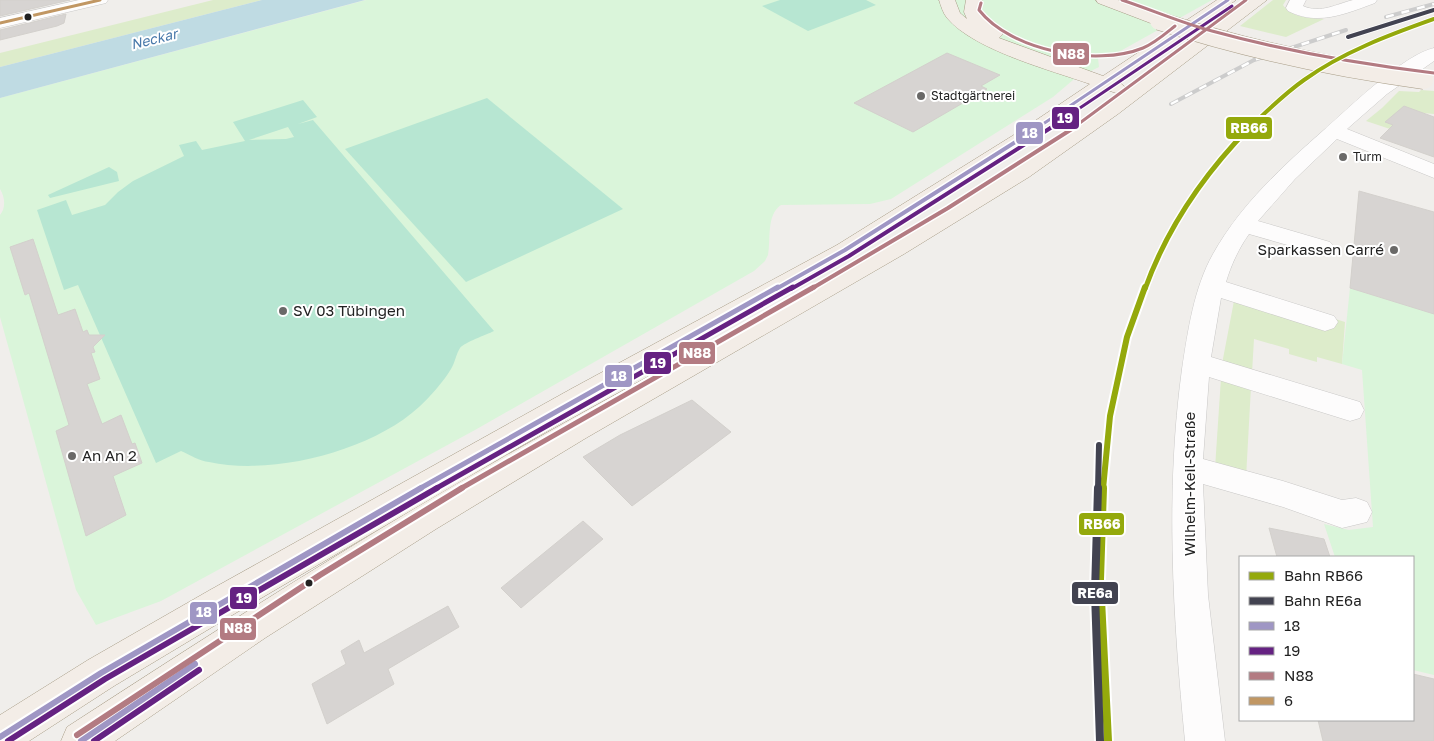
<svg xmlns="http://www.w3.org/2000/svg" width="1434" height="741" font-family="'Golos Text',sans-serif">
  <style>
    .grass { fill: #ddeccb }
    .park { fill: #daf5da }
    .pitch { fill: #b7e6d2; fill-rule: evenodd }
    .water { fill: #bfdbe3 }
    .building { fill: #d7d4d2; stroke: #d3d0cc }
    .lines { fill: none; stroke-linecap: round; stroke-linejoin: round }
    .minor-casing { stroke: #c9c8c7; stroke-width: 1 }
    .major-casing { stroke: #a79c86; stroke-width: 1 }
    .minor { fill: #fdfcfc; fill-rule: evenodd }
    .major { fill: #f3ede7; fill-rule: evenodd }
    .rail-casing { stroke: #ccc; stroke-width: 4 }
    .rail { stroke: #fff; stroke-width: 2.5; stroke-dasharray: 8; stroke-linecap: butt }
    .major-bridge-casing { stroke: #a79c86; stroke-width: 19; stroke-linecap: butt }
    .major-bridge { stroke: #f3ede7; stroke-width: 18 }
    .bus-1-far3-casing { stroke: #fff; stroke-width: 5.5 }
    .bus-1-far2-casing { stroke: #fff; stroke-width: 7 }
    .bus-1-far1-casing { stroke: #fff; stroke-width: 9 }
    .bus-1-casing { stroke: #fff; stroke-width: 10 }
    .bus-2-far3-casing { stroke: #fff; stroke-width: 5.5 }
    .bus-2-far2-casing { stroke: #fff; stroke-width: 7 }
    .bus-2-far1-casing { stroke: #fff; stroke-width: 9 }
    .bus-2-casing { stroke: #fff; stroke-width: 10 }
    .bus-3-far3-casing { stroke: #fff; stroke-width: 5.5 }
    .bus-3-far2-casing { stroke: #fff; stroke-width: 7 }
    .bus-3-far1-casing { stroke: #fff; stroke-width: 9 }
    .bus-3-casing { stroke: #fff; stroke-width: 10 }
    .bus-4-casing { stroke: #fff; stroke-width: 5.5 }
    .bus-1-far3 { stroke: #9f96c4; stroke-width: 3 }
    .bus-1-far2 { stroke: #9f96c4; stroke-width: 4 }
    .bus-1-far1 { stroke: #9f96c4; stroke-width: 5 }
    .bus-1 { stroke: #9f96c4; stroke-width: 6 }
    .bus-2-far3 { stroke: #652282; stroke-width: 3 }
    .bus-2-far2 { stroke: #652282; stroke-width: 4 }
    .bus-2-far1 { stroke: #652282; stroke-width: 5 }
    .bus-2 { stroke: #652282; stroke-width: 6 }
    .bus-3-far3 { stroke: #b37b82; stroke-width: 3 }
    .bus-3-far2 { stroke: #b37b82; stroke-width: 4 }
    .bus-3-far1 { stroke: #b37b82; stroke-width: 5 }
    .bus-3 { stroke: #b37b82; stroke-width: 6 }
    .bus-4 { stroke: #c19763; stroke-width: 3 }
    .rail-1-far3-casing { stroke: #fff; stroke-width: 6 }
    .rail-1-far2-casing { stroke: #fff; stroke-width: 8 }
    .rail-1-far1-casing { stroke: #fff; stroke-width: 10 }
    .rail-1-casing { stroke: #fff; stroke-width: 12 }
    .rail-2-far2-casing { stroke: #fff; stroke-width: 6 }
    .rail-2-far1-casing { stroke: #fff; stroke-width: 10 }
    .rail-2-casing { stroke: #fff; stroke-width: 12 }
    .rail-1-far3 { stroke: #94a90c; stroke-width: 4 }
    .rail-1-far2 { stroke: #94a90c; stroke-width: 5 }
    .rail-1-far1 { stroke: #94a90c; stroke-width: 6 }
    .rail-1 { stroke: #94a90c; stroke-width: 8 }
    .rail-2-far2 { stroke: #424351; stroke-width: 4 }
    .rail-2-far1 { stroke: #424351; stroke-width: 6 }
    .rail-2 { stroke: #424351; stroke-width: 8 }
    .bus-dot { fill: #222; stroke: #fff; stroke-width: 2 }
    .poi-dot { fill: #6a6968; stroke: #fff; stroke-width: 2 }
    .labels { text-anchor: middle; stroke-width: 4; stroke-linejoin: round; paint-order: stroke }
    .far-poi-label { font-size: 12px; fill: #222; stroke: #fff; text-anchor: start }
    .far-water-label { font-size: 14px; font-style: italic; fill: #4a7aab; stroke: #fff }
    .poi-label { font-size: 15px; fill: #222; stroke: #fff; text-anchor: start }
    .street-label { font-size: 15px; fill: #222; stroke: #fff }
    .line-badge { stroke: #fff; stroke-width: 2 }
    .badge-label { font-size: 14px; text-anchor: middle; font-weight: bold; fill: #fff }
  </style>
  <rect width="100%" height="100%" fill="#f0eeeb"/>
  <g class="grass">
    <polygon points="213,0 262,0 0,67 0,53"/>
    <path d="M 1273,0 L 1286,0 L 1283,5 C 1292,18 1310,18 1324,19 L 1286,37 L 1240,26 Z"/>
    <polygon points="1421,90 1434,91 1434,114 1423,113 1396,131 1366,121 1382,108 1399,91 1419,92"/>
    <polygon points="1234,301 1326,316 1345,322 1342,364 1317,357 1317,362 1289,354 1289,349 1254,339 1252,373 1222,364"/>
    <polygon points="1221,378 1251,387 1246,478 1215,468"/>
  </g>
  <g class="park">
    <path d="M 366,0 L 1212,0 L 1115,54 L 1098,58 L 1099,67 L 1073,80 L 1053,97 L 891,199 L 870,204 L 781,205 C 766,215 771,240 768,255 L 765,261 L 754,271 L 475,430 L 161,601 L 96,625 L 76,590 L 0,317 L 0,215 C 6,208 5,197 0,189 L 0,98 Z"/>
    <polygon points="1350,288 1434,314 1434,675 1413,670 1413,557 1335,557 1324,524 1349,530 1373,527 1362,370 1342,364"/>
  </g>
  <g class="pitch">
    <polygon points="780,0 866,0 876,5 808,31 762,6"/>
    <polygon points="487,98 623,209 466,282 345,149"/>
    <path d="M 303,100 L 317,117 L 298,124 L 313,120 L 494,331 C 486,335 465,342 460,348 C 456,354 455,363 451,369 C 443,382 431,396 419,407 C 371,451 273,476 209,462 C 200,461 190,455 181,451 L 156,463 L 78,285 L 64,290 L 37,210 L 66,200 L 72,215 L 105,205 L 118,192 L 133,181 L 184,156 L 179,145 L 196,141 L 202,150 L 245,141 L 233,122 ZM 288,127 L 294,137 L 286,139 L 249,140 Z"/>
    <polygon points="109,167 117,172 119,181 50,198 48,195"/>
  </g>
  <polygon class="water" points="262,0 365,0 0,98 0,67"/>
  <g class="building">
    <polygon points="0,0 70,0 0,16"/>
    <polygon points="66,14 64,23 57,26 0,40 0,30"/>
    <polygon points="947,53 1000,75 981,86 987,89 913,132 854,103"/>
    <polygon points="1404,106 1434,117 1434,157 1380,138 1393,125 1385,122"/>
    <polygon points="1359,191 1434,212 1434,314 1350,288"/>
    <polygon points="33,239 58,315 75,309 83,332 87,330 89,335 105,335 93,347 95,352 91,353 100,379 87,384 102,424 121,415 132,444 135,443 142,463 113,476 126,515 86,536 56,431 69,425 29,293 25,295 10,247"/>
    <polygon points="692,400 731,432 632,506 583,457 620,435"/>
    <polygon points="583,521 603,539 521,608 501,588"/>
    <polygon points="1269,528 1324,539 1330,557 1277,557"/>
    <polygon points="448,606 459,627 388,669 394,684 327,724 312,684 346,664 341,651 359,640 364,653"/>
    <polygon points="1413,674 1434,679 1434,741 1323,741 1318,720 1413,720"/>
  </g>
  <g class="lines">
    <g class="minor-casing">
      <g id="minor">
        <polygon points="79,0 108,0 106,3 0,28 0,18"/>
        <path d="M 1290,0 L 1306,0 L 1303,6 C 1321,14 1336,4 1353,0 C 1360,0 1369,0 1377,0 L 1375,3 C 1345,14 1318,26 1288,11 L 1286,8 Z"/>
        <path d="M 1434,48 L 1434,61 L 1387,94 L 1347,129 L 1434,164 L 1434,178 L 1337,139 L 1295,179 L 1258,221 L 1330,242 L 1334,247 L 1330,252 L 1322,255 L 1249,234 C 1239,248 1231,265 1226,282 L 1334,316 L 1338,322 L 1334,328 L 1325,331 L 1221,298 L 1211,357 L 1360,402 L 1364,410 L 1360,418 L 1350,421 L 1209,377 L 1203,459 L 1283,481 L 1342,500 L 1356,498 L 1367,502 L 1372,512 L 1367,522 L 1342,528 L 1283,507 L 1203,484 L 1208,595 L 1225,741 L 1185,741 C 1173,617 1165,493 1182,369 C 1188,330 1194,288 1213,254 C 1241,204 1283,166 1325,129 C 1350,107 1403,55 1434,48 Z"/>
      </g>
    </g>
    <g class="major-casing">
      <g id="major">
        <path d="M 939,0 L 955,0 L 960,13 L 967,19 L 964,12 L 966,0 L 982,0 L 980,6 L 982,16 L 1003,34 L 999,38 L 1103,76 L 1217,0 L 1236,0 L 1119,82 L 1125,87 L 1123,91 L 1116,93 L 1107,90 L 1031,141 L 853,255 L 591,405 L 234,614 L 114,686 L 29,741 L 0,741 L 0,715 L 88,660 L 210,590 L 571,389 L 837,245 L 1017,133 L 1090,84 C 1050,70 974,50 947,18 C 943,13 941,6 939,0 Z"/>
        <polygon points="1096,0 1118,0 1165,18 1167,21 1165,24 1153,24 1098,3"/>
        <path d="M 1249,0 L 1267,0 L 1118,114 L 1029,177 L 904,254 L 586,438 L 436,529 L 265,638 L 115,741 L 61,741 L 67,727 C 210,634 352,543 500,459 C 672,361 849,272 1016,166 C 1096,115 1171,55 1249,0 Z"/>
      </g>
    </g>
    <use href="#minor" class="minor"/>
    <use href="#major" class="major"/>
    <g class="rail-casing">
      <g id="rail">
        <polyline points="1386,17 1434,4"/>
        <polyline points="1171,104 1254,60 1346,30"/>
      </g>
    </g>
    <use href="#rail" class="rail"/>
    <g class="major-bridge-casing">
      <path id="major-bridge" d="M 1159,21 C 1246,49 1334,68 1424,80"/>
    </g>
    <use href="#major-bridge" class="major-bridge"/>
    <g class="bus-1-far3-casing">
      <polyline id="bus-1-far3" points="1037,128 1228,0"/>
    </g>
    <g class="bus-1-far2-casing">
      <polyline id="bus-1-far2" points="776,289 845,250 1039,127"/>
    </g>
    <g class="bus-1-far1-casing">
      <polyline id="bus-1-far1" points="419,489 778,287"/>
    </g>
    <g class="bus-1-casing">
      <g id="bus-1">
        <polyline points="0,737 101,673 421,488"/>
        <polyline points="81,741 195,664"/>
      </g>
    </g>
    <g class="bus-2-far3-casing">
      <polyline id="bus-2-far3" points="1050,128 1232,6"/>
    </g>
    <g class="bus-2-far2-casing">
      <polyline id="bus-2-far2" points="791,289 849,256 1052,127"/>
    </g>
    <g class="bus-2-far1-casing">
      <polyline id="bus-2-far1" points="435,489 793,287"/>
    </g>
    <g class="bus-2-casing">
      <g id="bus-2">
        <polyline points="8,741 105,679 437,488"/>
        <polyline points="94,741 199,670"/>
      </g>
    </g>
    <g class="bus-3-far3-casing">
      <g id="bus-3-far3">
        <path d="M 1122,0 C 1152,10 1182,23 1212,31 C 1285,51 1359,64 1434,73"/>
        <path d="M 981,3 L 979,10 C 1011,51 1096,67 1143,48 C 1155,43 1165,34 1175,26"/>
        <polyline points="1073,128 1246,0"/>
      </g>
    </g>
    <g class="bus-3-far2-casing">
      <polyline id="bus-3-far2" points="811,289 948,208 1075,127"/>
    </g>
    <g class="bus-3-far1-casing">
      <polyline id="bus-3-far1" points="460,489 814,287"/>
    </g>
    <g class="bus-3-casing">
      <polyline id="bus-3" points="77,735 320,575 462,488"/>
    </g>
    <g class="bus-4-casing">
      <polyline id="bus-4" points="0,23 100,0"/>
    </g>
    <use href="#bus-1-far3" class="bus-1-far3"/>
    <use href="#bus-1-far2" class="bus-1-far2"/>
    <use href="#bus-1-far1" class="bus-1-far1"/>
    <use href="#bus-1" class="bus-1"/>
    <use href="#bus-2-far3" class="bus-2-far3"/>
    <use href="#bus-2-far2" class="bus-2-far2"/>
    <use href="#bus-2-far1" class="bus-2-far1"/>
    <use href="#bus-2" class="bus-2"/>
    <use href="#bus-3-far3" class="bus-3-far3"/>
    <use href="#bus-3-far2" class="bus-3-far2"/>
    <use href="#bus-3-far1" class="bus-3-far1"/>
    <use href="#bus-3" class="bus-3"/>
    <use href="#bus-4" class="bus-4"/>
    <g class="rail-1-far3-casing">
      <path id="rail-1-far3" d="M 1249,128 C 1267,111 1284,94 1304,80 C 1343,52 1389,35 1434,19"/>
    </g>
    <g class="rail-1-far2-casing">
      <path id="rail-1-far2" d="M 1145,289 C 1167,228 1205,173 1250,127"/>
    </g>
    <g class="rail-1-far1-casing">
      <polyline id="rail-1-far1" points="1103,489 1110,416 1127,337 1145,287"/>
    </g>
    <g class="rail-1-casing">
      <polyline id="rail-1" points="1103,488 1100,579 1108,741"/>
    </g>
    <g class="rail-2-far2-casing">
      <polyline id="rail-2-far2" points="1348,37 1434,10"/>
    </g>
    <g class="rail-2-far1-casing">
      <polyline id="rail-2-far1" points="1098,489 1099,445"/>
    </g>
    <g class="rail-2-casing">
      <polyline id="rail-2" points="1098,488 1095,593 1100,741"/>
    </g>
    <use href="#rail-1-far3" class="rail-1-far3"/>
    <use href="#rail-1-far2" class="rail-1-far2"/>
    <use href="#rail-1-far1" class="rail-1-far1"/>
    <use href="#rail-1" class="rail-1"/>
    <use href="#rail-2-far2" class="rail-2-far2"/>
    <use href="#rail-2-far1" class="rail-2-far1"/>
    <use href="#rail-2" class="rail-2"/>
  </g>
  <g class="bus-dot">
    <circle cx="28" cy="17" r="4.5"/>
    <circle cx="309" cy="583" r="4.5"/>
  </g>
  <g class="poi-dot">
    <circle cx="921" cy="96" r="5"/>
    <circle cx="1343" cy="157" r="5"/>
    <circle cx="1394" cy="250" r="5"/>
    <circle cx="283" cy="311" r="5"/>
    <circle cx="72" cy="456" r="5"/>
  </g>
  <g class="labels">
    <g class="far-poi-label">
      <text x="931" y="100">Stadtgärtnerei</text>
      <text x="1353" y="161">Turm</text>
    </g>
    <g class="far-water-label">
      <text transform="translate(154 39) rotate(-14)" y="5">Neckar</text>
    </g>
    <g class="poi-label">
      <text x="1384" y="255" text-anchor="end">Sparkassen Carré</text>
      <text x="293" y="316">SV 03 Tübingen</text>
      <text x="82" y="461">An An 2</text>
    </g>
    <g class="street-label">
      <text transform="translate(1190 484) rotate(-90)" y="5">Wilhelm-Keil-Straße</text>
    </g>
  </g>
  <g class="line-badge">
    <rect x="1052" y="42" width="38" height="24" rx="5" fill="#b37b82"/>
    <rect x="1051" y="106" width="29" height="24" rx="5" fill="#652282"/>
    <rect x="1225" y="116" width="48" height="24" rx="5" fill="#94a90c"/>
    <rect x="1015" y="121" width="29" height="24" rx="5" fill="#9f96c4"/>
    <rect x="678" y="341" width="38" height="24" rx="5" fill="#b37b82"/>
    <rect x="643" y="351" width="29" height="24" rx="5" fill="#652282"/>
    <rect x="604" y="364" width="29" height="24" rx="5" fill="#9f96c4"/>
    <rect x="1078" y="512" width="47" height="24" rx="5" fill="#94a90c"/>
    <rect x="1071" y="581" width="48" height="24" rx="5" fill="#424351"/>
    <rect x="229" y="586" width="29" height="24" rx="5" fill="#652282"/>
    <rect x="189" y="601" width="29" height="24" rx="5" fill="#9f96c4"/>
    <rect x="219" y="617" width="38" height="24" rx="5" fill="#b37b82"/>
  </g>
  <g class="badge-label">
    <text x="1071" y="59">N88</text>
    <text x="1065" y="123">19</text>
    <text x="1249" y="133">RB66</text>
    <text x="1030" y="138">18</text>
    <text x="697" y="358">N88</text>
    <text x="658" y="368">19</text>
    <text x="619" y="381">18</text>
    <text x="1102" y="529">RB66</text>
    <text x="1095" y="598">RE6a</text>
    <text x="244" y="603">19</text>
    <text x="204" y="617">18</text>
    <text x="238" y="633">N88</text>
  </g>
  <rect x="1239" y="556" width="175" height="165" fill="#ffffff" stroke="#a7a7a7"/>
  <rect x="1249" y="572" width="25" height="8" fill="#94a90c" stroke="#a7a7a7"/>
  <text x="1284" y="581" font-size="15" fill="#222222">Bahn RB66</text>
  <rect x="1249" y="597" width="25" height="8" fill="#424351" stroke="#a7a7a7"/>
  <text x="1284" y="606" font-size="15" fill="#222222">Bahn RE6a</text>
  <rect x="1249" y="622" width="25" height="8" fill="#9f96c4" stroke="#a7a7a7"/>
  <text x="1284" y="631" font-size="15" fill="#222222">18</text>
  <rect x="1249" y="647" width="25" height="8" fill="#652282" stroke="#a7a7a7"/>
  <text x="1284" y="656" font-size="15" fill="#222222">19</text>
  <rect x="1249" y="672" width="25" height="8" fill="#b37b82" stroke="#a7a7a7"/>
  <text x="1284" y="681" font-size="15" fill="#222222">N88</text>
  <rect x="1249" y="697" width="25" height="8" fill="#c19763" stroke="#a7a7a7"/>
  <text x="1284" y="706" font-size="15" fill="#222222">6</text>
</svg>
